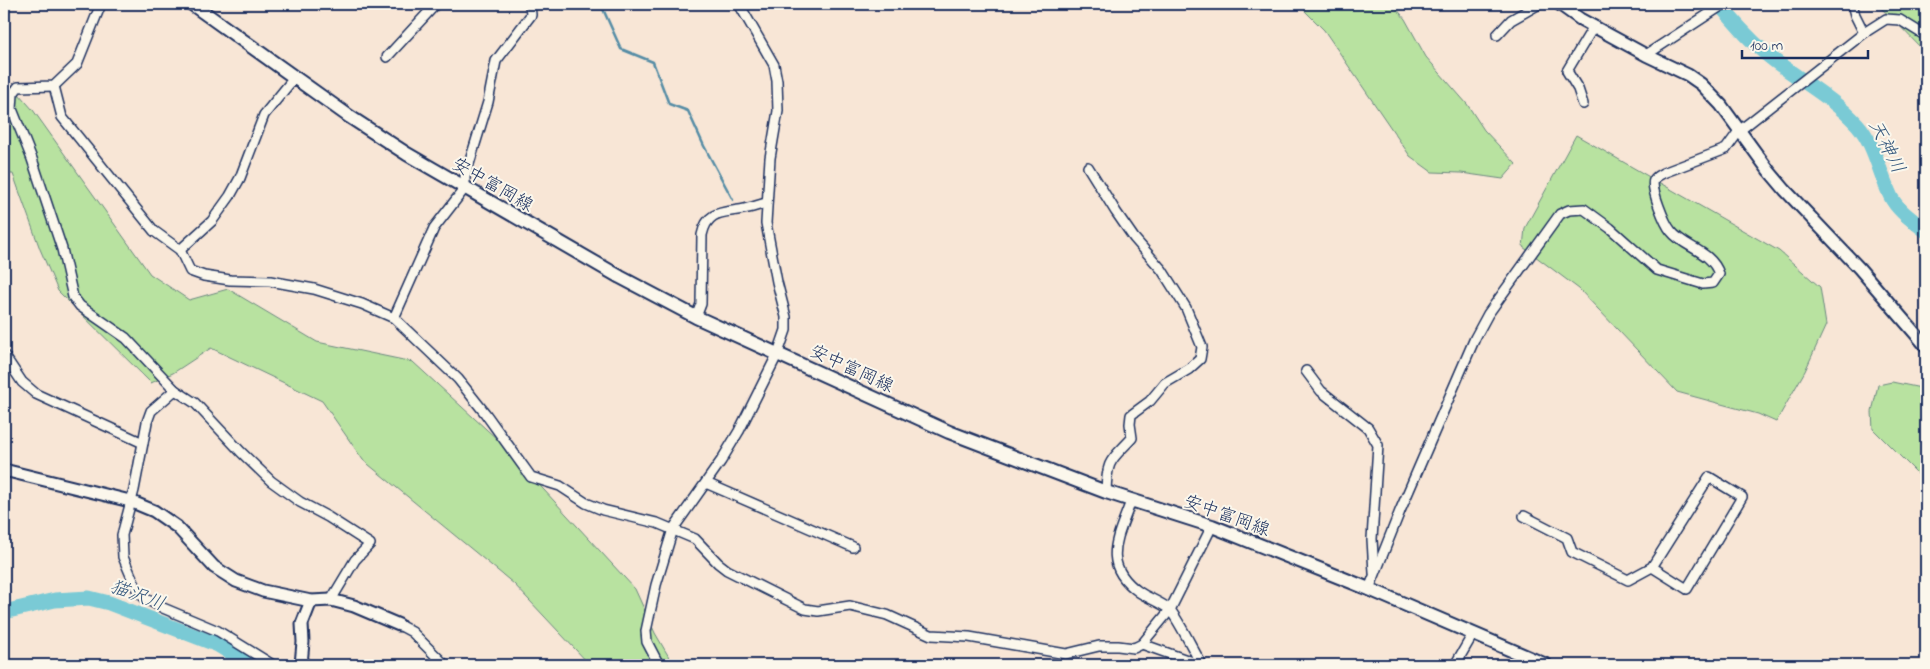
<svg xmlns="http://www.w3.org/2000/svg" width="1930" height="669" font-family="'Indie Flower','Klee One',sans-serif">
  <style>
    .green { fill: #b8e2a0; stroke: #6a887f }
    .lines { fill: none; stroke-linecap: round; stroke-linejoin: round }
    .stream { stroke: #548ca5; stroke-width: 2.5 }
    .river { stroke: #7acad5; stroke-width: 15 }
    .minor-casing { stroke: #1b2f5e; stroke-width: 12 }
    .tertiary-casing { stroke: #1b2f5e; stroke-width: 15 }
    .secondary-casing { stroke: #1b2f5e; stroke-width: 16 }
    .minor { stroke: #fbf7ec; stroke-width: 9 }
    .tertiary { stroke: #fbf7ec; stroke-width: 11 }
    .secondary { stroke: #fbf7ec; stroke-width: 12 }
    .labels { text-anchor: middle; stroke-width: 4; stroke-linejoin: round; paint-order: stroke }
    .street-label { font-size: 18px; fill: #1b2f5e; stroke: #fbf7ec }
    .water-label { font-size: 19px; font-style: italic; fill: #33567c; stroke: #fbf7ec }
  </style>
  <rect width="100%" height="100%" fill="#f8e6d6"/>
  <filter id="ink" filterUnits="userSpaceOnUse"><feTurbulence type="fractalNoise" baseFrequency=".02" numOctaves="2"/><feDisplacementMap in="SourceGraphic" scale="10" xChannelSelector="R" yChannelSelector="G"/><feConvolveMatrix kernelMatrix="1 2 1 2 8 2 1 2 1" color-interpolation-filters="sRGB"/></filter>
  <g filter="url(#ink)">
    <g class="green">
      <polygon points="1298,4 1393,4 1405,19 1426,57 1467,104 1484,130 1516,164 1503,179 1461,173 1432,172 1410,156 1324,30"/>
      <polygon points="1875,4 1926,4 1926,53 1888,14"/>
      <polygon points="4,77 33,110 150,274 189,300 228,289 317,342 413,362 498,440 635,589 655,633 673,664 676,665 590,665 514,584 363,460 322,401 211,348 173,373 151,383 58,291 40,249 13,174 4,174"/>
      <polygon points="1576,135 1779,251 1820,287 1826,325 1805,371 1776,422 1758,414 1677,392 1579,289 1523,247 1525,228"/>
      <polygon points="1892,382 1921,388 1926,397 1926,482 1873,429 1872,412 1878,385"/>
    </g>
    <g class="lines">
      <polyline class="stream" points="557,4 565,9 603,9 621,49 653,62 669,104 688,111 704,146 733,200"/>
      <g class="river">
        <path d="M 1719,4 C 1736,24 1754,45 1775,61 C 1803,82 1833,98 1857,124 C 1875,144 1879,173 1891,197 C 1898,211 1914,221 1926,231"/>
        <polyline points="4,612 55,600 89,598 109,603 218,645 251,665"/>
      </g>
      <g class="minor-casing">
        <g id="minor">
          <polyline points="101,4 77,64 54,86 18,87 13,94 12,109 32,159 62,249 73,297 80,306 126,338 175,390 195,403 241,452 271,481 300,502 328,517 370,544 355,560 331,600"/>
          <polyline points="1852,4 1855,15 1864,33"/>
          <polyline points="1497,35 1511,20 1539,4"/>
          <polyline points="1646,55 1724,4"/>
          <polyline points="387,57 436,4"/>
          <polyline points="54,86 62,117 154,231 180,250 190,271 204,276 230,280 270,281 314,289 362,304 394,318 458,379 485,413 531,477 560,486 586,503 603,510 657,523 695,539 718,563 727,570 805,609 818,611 850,606 887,615 931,635 969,637 1066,654 1099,646 1118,646 1134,648 1142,644 1170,610 1212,526"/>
          <polyline points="1583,104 1578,89 1567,71 1594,26"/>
          <path d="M 1088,167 L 1116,212 L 1134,238 L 1162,270 L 1186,308 L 1202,347 L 1200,359 L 1189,369 L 1165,383 L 1150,401 L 1131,415 L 1130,424 L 1132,438 C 1111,461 1107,458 1106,492"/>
          <polyline points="180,250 212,221 230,196 240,178 264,115 294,78"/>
          <path d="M 696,317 L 701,304 L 702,235 C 708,207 727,214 748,208 C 755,207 760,204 767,203"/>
          <polyline points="394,318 434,228 465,188 465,177 488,102 496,61 531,15 530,4"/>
          <polyline points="4,355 22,382 36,394 143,443"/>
          <polyline points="1306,371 1321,391 1368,428 1378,445 1372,539 1374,573"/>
          <polyline points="175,390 151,411 147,422 134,490 122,535 123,557 138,592 146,599 163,608 218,631 273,665"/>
          <polyline points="706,483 853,547"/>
          <path d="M 1131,501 C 1118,538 1100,564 1139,592 C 1148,598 1160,602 1169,609 C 1177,616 1195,654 1202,665"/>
          <polyline points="1524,516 1567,538 1572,552 1628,580 1652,567 1709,477 1742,497 1687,589 1652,567"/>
          <path d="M 1369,589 L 1400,511 L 1475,338 L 1488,314 L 1560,214 L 1569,210 L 1584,209 L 1610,228 L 1657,270 L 1703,284 L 1713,283 L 1719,274 C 1711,250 1684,248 1671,231 C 1665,224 1650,188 1654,180 C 1656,176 1660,175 1663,173 L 1726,149 L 1739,131 L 1864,33 L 1886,19 L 1900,20 L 1926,36"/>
          <polyline points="399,625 412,632 445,665"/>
          <polyline points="1142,644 1201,665"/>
          <polyline points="659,665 647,642 646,631 656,585 673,529 721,461 739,431 778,353 786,330 786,317 777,282 766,223 770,158 778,111 777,81 774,65 739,4"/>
          <polyline points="1455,665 1473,634"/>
        </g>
      </g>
      <g class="tertiary-casing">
        <g id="tertiary">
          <polyline points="1559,4 1580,19 1646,55 1688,75 1701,84 1721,105 1769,171 1785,190 1859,268 1926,346"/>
          <polyline points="4,470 130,501 154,511 177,527 214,567 236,581 263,591 311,601 331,600 354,606 399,625"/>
          <polyline points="301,665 303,642 302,624 311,601"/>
        </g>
      </g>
      <g class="secondary-casing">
        <polyline id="secondary" points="192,4 350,117 407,154 620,277 696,317 949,432 1106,492 1212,526 1369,589 1546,665"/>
      </g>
      <use href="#minor" class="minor"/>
      <use href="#tertiary" class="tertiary"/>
      <use href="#secondary" class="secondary"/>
    </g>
  </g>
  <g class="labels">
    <g class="street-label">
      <text transform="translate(493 184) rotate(30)" y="6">安中富岡線</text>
      <text transform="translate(852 368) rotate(25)" y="6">安中富岡線</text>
      <text transform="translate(1227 515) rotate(20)" y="6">安中富岡線</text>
    </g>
    <g class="water-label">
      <text transform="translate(1888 146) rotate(63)" y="7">天神川</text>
      <text transform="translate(138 594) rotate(20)" y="7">猫沢川</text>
    </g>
  </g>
  <rect width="1930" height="669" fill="none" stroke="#fbf7ec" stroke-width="20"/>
  <rect x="10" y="10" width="1910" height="649" fill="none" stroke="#1b2f5e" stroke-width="2" filter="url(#ink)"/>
  <path d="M1742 50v8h126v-8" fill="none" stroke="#1b2f5e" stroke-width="2.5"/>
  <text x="1750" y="50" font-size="15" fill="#1b2f5e" stroke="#fbf7ec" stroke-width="4" paint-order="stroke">100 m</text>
</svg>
